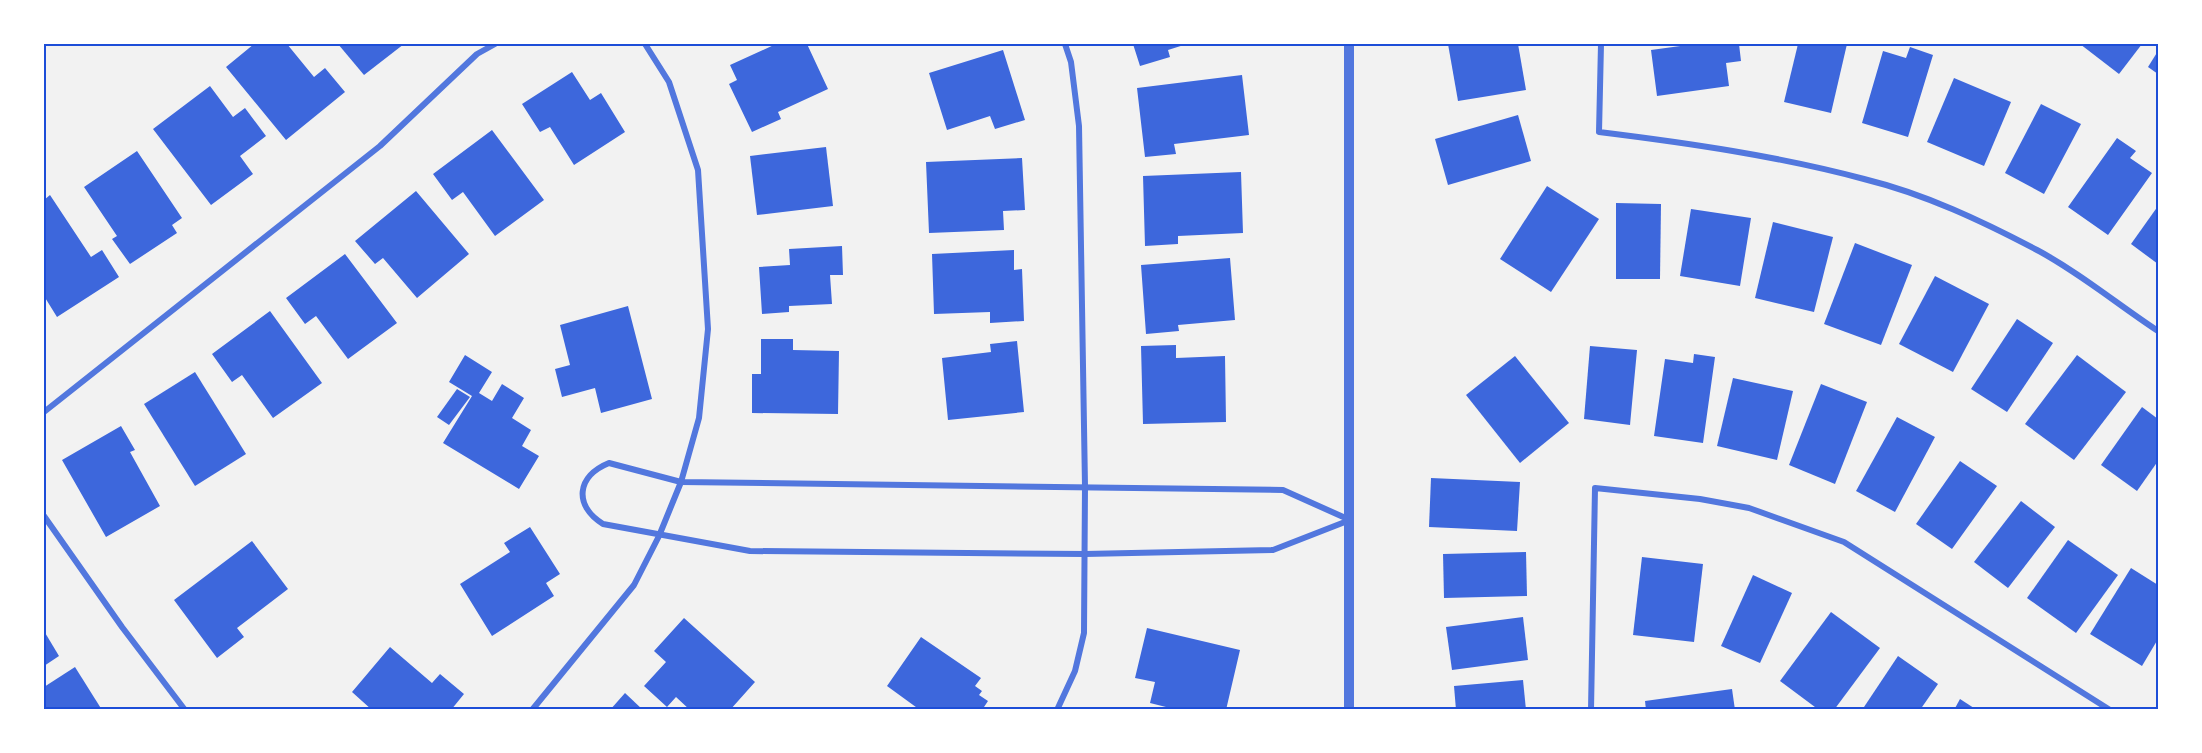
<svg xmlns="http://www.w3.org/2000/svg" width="2202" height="753" font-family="'Noto Sans',sans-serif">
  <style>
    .building { fill: #3d67dc }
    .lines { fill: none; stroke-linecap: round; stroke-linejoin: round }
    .minor { stroke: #5277de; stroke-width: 6 }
    .tertiary { stroke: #5277de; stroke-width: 10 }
    .neatline { fill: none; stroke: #1d4ed8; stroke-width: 2 }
  </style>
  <rect width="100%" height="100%" fill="#f2f2f2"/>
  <g class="building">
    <polygon points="254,44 287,44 314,77 325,68 345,92 286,140 226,67"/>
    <polygon points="338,44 404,44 364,75"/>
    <polygon points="776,44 807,44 828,89 778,112 781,119 752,132 729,84 737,80 730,65"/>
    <polygon points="1133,44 1187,44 1168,50 1170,57 1140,66"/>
    <polygon points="1448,44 1518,44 1526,90 1458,101"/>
    <polygon points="1695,44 1739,44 1741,61 1726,63 1729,86 1657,96 1651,50"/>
    <polygon points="1798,44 1847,44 1831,113 1784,102"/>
    <polygon points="2080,44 2142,44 2119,74"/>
    <polygon points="1910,47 1933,55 1908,137 1862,123 1883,51 1906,58"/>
    <polygon points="1003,50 1025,120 995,129 990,116 947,130 929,73"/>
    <polygon points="2158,51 2158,74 2148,67"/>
    <polygon points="572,72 590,100 601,93 625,132 574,165 550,127 540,132 522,104"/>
    <polygon points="1242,75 1249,135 1174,144 1176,154 1145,157 1137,88"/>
    <polygon points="1954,78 2011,102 1984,166 1927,142"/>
    <polygon points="210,86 233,117 245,108 266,136 240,156 253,174 211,205 153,129"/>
    <polygon points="2041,104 2081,124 2044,194 2005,173"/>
    <polygon points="1518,115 1531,161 1448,185 1435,139"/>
    <polygon points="492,130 544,200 495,236 463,192 452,200 433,174"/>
    <polygon points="2117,138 2136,151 2130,158 2152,173 2108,235 2068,207"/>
    <polygon points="826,147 833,206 757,215 750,156"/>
    <polygon points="137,151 182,218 172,225 177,233 130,264 112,239 117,236 84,187"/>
    <polygon points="1022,158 1025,210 1003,211 1004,230 929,233 926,162"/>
    <polygon points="1241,172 1243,233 1178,236 1178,244 1145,246 1143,176"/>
    <polygon points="1547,186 1599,219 1551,292 1500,259"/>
    <polygon points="416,191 469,254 417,298 383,258 375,264 355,241"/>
    <polygon points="50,195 91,257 102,250 119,277 57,317 44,296 44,200"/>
    <polygon points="1616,203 1661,204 1660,279 1616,279"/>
    <polygon points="2158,206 2158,264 2131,244"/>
    <polygon points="1691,209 1751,218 1740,286 1680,276"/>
    <polygon points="1773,222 1833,237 1814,312 1755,298"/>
    <polygon points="1855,243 1912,265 1881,345 1824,324"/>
    <polygon points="842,246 843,275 830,275 832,304 789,306 789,312 762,314 759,267 790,265 789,249"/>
    <polygon points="1014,250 1014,270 1022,269 1024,321 990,323 990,312 934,314 932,254"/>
    <polygon points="345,254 397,323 348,359 316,316 305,324 286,298"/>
    <polygon points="1230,258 1235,320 1178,325 1179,331 1146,334 1141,265"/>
    <polygon points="1935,276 1989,304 1953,372 1899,344"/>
    <polygon points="628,306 652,399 601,413 595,388 562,397 555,369 570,365 560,325"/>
    <polygon points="270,311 322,383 273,418 242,375 232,382 212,354"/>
    <polygon points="2017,319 2053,343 2007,412 1971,389"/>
    <polygon points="761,339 793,339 793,350 839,351 838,414 752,413 752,374 761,374"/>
    <polygon points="1017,341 1024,412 948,420 942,358 991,352 990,344"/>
    <polygon points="1176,345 1176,358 1225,356 1226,422 1143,424 1141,346"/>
    <polygon points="1590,346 1637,350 1630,425 1584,419"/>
    <polygon points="1694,354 1715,357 1703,443 1654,436 1665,359 1693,363"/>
    <polygon points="465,355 492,372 479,393 492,401 502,384 524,398 512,418 531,430 522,446 539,456 519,489 443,443 472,396 449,382"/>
    <polygon points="2077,355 2126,392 2074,460 2025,424"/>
    <polygon points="1515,356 1569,423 1520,463 1466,395"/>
    <polygon points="195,372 246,454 195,486 144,404"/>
    <polygon points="1733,378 1793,391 1777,460 1717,446"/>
    <polygon points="1821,384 1867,402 1835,484 1789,465"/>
    <polygon points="457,389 470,397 449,425 437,417"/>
    <polygon points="2142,407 2158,419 2158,461 2137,491 2101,465"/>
    <polygon points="1897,417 1935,437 1895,512 1856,491"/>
    <polygon points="121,426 135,450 130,452 160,506 106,537 62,460"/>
    <polygon points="1960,461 1997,486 1952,549 1916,524"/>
    <polygon points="1431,478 1520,482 1517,531 1429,527"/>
    <polygon points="2021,501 2055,527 2008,588 1974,562"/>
    <polygon points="530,527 560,574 546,583 554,596 492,636 460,584 510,552 504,543"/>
    <polygon points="2068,540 2118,575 2076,633 2027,598"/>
    <polygon points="252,541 288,589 237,628 244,637 217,658 174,600"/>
    <polygon points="1526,552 1527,596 1444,598 1443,554"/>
    <polygon points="1642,557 1703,564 1694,642 1633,635"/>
    <polygon points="2131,568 2158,585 2158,639 2142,666 2090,634"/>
    <polygon points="1753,575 1792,593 1760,663 1721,646"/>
    <polygon points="1831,612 1880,648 1834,710 1819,710 1780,681"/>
    <polygon points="1523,617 1528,660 1452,670 1446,627"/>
    <polygon points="684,618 755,682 730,710 690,710 676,697 667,707 644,686 666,662 654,651"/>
    <polygon points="1147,628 1240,650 1226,710 1178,710 1150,703 1155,682 1135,678"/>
    <polygon points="44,631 59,656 44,666"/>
    <polygon points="921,637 981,678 975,686 982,691 979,695 988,701 982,710 920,710 887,686"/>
    <polygon points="390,647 432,683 440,674 464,694 451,710 372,710 352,692"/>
    <polygon points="1898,656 1938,684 1920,710 1862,710"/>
    <polygon points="75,667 102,710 44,710 44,687"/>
    <polygon points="1523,680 1526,710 1456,710 1454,686"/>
    <polygon points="1732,689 1735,710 1646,710 1645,701"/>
    <polygon points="625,693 643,710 610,710"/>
    <polygon points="1960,699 1977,710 1954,710"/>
  </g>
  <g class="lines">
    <g class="minor">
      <path d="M 1601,44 L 1599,132 C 1688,143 1778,156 1864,179 C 1925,194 1982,221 2037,250 C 2080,273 2117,304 2158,331"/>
      <polyline points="44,412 380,146 477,54 495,44"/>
      <path d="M 609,463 L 681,482 L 1283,490 L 1350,520 L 1273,550 L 1085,554 L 750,551 L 603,524 C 573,505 577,476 609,463 Z"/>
      <polyline points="44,516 122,627 185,710"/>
      <polyline points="532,710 634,585 659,536 681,482 699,418 708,329 698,170 669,82 645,44"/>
      <polyline points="1057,710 1075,671 1084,633 1085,486 1079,126 1071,62 1065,44"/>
      <polyline points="1591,710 1595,488 1700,499 1749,508 1844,542 2110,710"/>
    </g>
    <polyline class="tertiary" points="1349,44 1349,710"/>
  </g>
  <rect width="2202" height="753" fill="none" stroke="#ffffff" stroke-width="90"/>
  <rect x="45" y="45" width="2112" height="663" class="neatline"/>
</svg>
